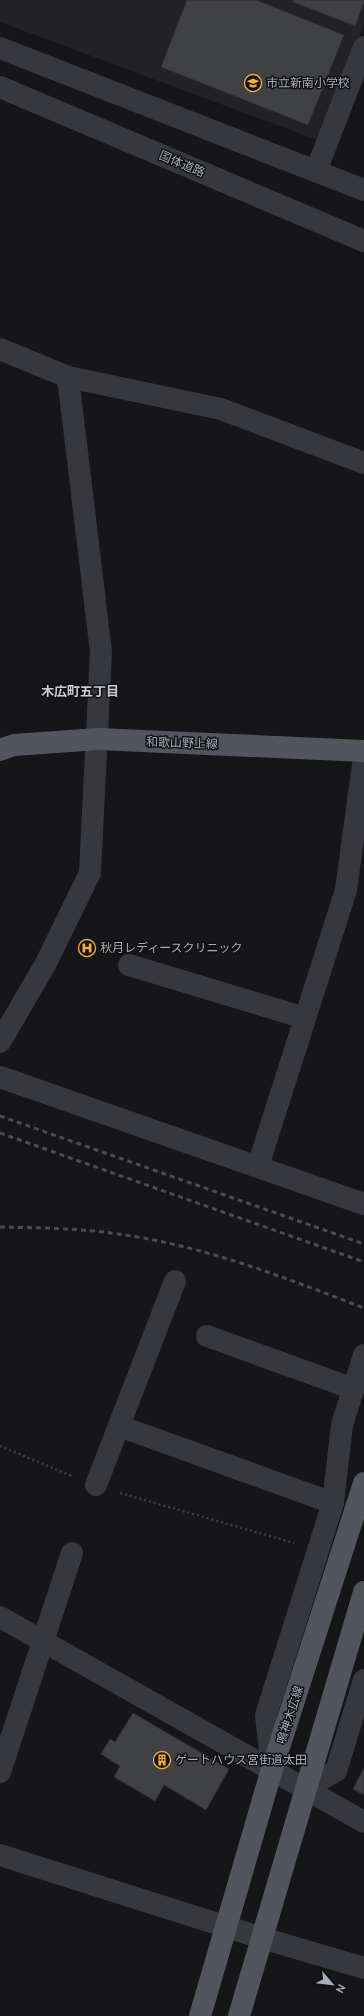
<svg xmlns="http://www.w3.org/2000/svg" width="364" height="2016" font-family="Ubuntu,'Noto Sans JP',sans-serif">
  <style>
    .built { fill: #222225 }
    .building { fill: #404145; stroke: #303034 }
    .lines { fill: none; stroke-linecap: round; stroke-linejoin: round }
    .path { stroke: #3d3f44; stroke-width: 2.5; stroke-dasharray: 2 3; stroke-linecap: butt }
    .minor { stroke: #37383d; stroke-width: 22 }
    .major { stroke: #53555c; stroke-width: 22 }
    .rail { stroke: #4a4c52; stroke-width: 3; stroke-dasharray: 5 4; stroke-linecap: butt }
    .labels { text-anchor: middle; stroke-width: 3; stroke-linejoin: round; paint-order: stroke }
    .poi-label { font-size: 12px; fill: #a8adb8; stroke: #111113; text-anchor: start }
    .street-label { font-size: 12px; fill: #a8adb8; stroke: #111113 }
    .neighbourhood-label { font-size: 13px; font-weight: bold; fill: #c9ccd4; stroke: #111113 }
  </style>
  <rect width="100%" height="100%" fill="#161618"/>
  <polygon class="built" points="0,0 364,0 364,24 320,141 0,22"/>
  <g class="building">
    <polygon points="187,0 256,0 344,35 308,125 161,67"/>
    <polygon points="294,0 364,0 364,2 355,26 293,2"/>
    <polygon points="133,1713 229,1769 206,1810 164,1785 155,1801 114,1777 120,1766 101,1754 110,1739 115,1742"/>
    <polygon points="364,1768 364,1795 353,1789"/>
  </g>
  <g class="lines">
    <g class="path">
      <polyline points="0,1446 72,1476"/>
      <polyline points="120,1493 294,1543"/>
    </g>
    <g class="minor">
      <polyline points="0,48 364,190"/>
      <polyline points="0,87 364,241"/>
      <polyline points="316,171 364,47"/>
      <polyline points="0,349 68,377 221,409 364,463"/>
      <polyline points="129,965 305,1018"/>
      <polyline points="0,1042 45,965 90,873 101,652 68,377"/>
      <polyline points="0,1077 364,1204"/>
      <polyline points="258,1166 346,890 364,757"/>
      <polyline points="207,1336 354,1389"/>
      <polyline points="119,1426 333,1503"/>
      <polyline points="96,1485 175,1281"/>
      <polyline points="0,1617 364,1822"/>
      <polyline points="272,1769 266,1715 333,1503 342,1425 364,1355"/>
      <polyline points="0,1772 72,1553"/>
      <polyline points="305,1788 336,1771 364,1680"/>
      <polyline points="0,1855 262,1938 364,1968"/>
    </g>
    <g class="major">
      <polyline points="0,750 14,745 98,739 364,751"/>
      <polyline points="200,2016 272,1769 364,1483"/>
      <polyline points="239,2016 364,1592"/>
    </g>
    <g class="rail">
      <polyline points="0,1116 364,1244"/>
      <polyline points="0,1133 364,1262"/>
      <path d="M 0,1227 C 39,1228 79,1228 118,1234 C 205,1246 283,1277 364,1308"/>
    </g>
  </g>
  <defs>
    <g id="school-ring" transform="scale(0.9)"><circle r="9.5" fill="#111113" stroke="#f2b134" stroke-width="1.5"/><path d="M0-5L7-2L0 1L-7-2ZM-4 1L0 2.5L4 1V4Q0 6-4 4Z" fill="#f2b134"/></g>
    <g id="hospital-ring" transform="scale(0.9)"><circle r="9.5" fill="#111113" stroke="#f2b134" stroke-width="1.5"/><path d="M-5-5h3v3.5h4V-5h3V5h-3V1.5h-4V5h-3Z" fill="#f2b134"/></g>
    <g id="building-ring" transform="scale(0.9)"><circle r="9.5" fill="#111113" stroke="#f2b134" stroke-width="1.5"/><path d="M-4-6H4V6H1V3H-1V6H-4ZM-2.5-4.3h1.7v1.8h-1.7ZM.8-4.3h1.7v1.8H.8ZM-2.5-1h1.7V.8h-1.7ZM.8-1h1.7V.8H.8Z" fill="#f2b134"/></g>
  </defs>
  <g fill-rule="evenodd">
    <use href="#school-ring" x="253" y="83"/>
    <use href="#hospital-ring" x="87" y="948"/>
    <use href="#building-ring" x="162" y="1760"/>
  </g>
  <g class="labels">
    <g class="poi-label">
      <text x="266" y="87">市立新南小学校</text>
      <text x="100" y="952">秋月レディースクリニック</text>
      <text x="175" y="1764">ゲートハウス宮街道太田</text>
    </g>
    <g class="street-label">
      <text transform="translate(182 164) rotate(23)" y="4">国体道路</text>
      <text transform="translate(182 743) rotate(2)" y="4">和歌山野上線</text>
      <text transform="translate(290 1715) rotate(-72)" y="4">鳴神木広線</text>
    </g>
    <g class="neighbourhood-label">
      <text x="80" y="696">木広町五丁目</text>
    </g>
  </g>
  <g transform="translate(332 1984) rotate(118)" stroke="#111113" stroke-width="3" paint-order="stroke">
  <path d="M0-3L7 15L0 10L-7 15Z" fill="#a8adb8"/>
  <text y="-6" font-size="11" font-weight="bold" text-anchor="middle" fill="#a8adb8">N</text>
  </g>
</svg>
